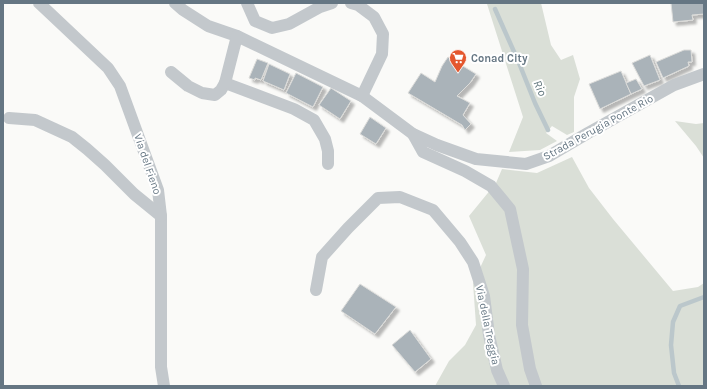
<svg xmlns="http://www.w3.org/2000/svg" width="707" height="389" font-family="Karla,sans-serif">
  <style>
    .green { fill: #dadfd7 }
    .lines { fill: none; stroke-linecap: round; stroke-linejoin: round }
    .stream { stroke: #bbc7cb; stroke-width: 4.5 }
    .building { fill: #aab3b9; stroke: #dcdcda; filter: url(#shadow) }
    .minor { stroke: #c3c8cc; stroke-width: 12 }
    .labels { text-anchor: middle; stroke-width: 4; stroke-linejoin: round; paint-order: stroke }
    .poi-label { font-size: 11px; font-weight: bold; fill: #657683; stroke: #fff; text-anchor: start }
    .street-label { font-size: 11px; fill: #657683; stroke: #fff }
    .water-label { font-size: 12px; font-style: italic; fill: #60757c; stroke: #fff }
  </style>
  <defs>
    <filter id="shadow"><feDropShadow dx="3.5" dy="3.5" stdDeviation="1" flood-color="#0004"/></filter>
  </defs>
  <rect width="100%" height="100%" fill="#fafaf8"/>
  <g class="green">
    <polygon points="497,3 541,3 551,45 561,60 573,55 580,79 574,97 574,132 567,135 552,126 546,133 557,141 540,150 509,152 523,117 487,4"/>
    <polygon points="675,121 696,124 704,123 704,158 696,146"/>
    <polygon points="572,157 589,188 613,219 673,291 698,287 704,283 704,386 435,386 449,361 465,345 476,325 473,283 486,255 469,216 496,183 502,169 537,173"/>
  </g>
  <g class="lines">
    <g class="stream">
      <polyline points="495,9 519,63 535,103 548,130"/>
      <polyline points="679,386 674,373 671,345 673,322 680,306 704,297"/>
    </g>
  </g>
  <g class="building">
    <polygon points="671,3 704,3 704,14 692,15 693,20 673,22"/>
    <polygon points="684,50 691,50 692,62 688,62 689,66 663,78 656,62"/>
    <polygon points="650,55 660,80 644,86 632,63"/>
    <polygon points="448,57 476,74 470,83 457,96 470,103 463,115 471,124 465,130 462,125 408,93 421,73 435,82 442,66"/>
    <polygon points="257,59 268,63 261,80 255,78 255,80 249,78"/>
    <polygon points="269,64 290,74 284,90 263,81"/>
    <polygon points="621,71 631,94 600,109 589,84"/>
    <polygon points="296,73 323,87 313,107 286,93"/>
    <polygon points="636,79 642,89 631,94 626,83"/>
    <polygon points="331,88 351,101 340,119 319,105"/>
    <polygon points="370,117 386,128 376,144 360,134"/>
    <polygon points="360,284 396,307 375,334 341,311"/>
    <polygon points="410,330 431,359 415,372 392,345"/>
  </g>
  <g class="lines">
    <g class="minor">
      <polyline points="39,3 108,68 120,86 158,190 161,216 161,367 164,386"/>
      <polyline points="175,3 183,10 208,26 237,36 362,96 413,134 437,145 476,159 526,164 549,156 588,133 674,85 704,74"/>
      <polyline points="247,3 255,21 272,28 289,24 320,7 332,3"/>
      <polyline points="351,3 358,5 374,17 383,34 382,54 362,96"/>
      <polyline points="171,72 188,86 202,93 215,95 221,90 225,83 294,109 314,120 325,139 328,151 328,164"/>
      <polyline points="225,83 237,36"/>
      <polyline points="9,118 35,120 72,137 87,149 105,165 134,194 161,216"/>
      <polyline points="413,134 423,152 465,171 491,186 510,209 523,269 522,325 530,369 536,386"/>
      <polyline points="316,290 322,257 348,228 378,198 400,197 433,210 460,242 473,262 484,296 489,335 497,370 504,386"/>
    </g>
  </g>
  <defs>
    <g id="supermarket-pin" transform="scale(0.9)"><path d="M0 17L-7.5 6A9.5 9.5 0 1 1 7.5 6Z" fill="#e4572e" stroke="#fff"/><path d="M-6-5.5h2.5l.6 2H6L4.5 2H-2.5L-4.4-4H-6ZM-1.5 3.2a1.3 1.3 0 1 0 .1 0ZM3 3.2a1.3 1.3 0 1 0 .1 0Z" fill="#fff"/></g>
  </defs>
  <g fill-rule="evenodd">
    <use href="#supermarket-pin" x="458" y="58"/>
  </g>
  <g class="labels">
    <g class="poi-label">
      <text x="471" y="62">Conad City</text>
    </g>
    <g class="street-label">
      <text transform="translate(598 127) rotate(-29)" y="4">Strada Perugia Ponte Rio</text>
      <text transform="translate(148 164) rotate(71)" y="4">Via del Fieno</text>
      <text transform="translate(488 325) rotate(78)" y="4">Via della Treggia</text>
    </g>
    <g class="water-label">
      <text transform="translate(540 88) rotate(66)" y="4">Rio</text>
    </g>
  </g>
  <rect width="707" height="389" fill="none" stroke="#657683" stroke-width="8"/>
</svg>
